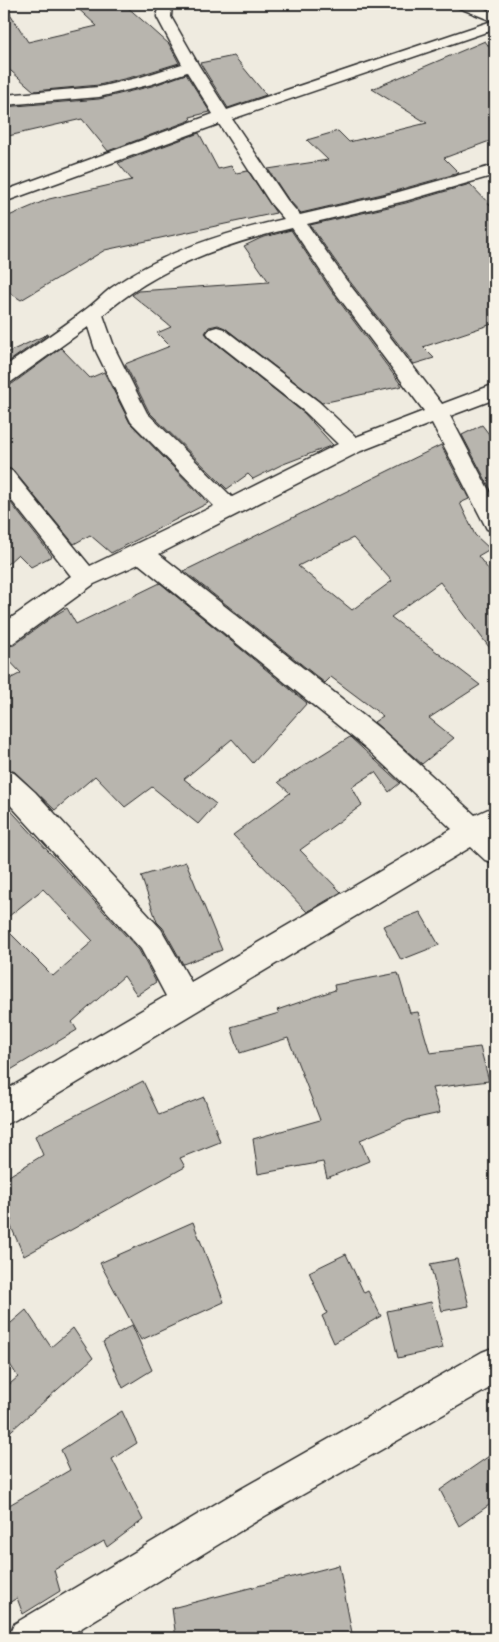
<svg xmlns="http://www.w3.org/2000/svg" width="499" height="1642" font-family="Caveat,sans-serif">
  <style>
    .building { fill: #b8b5ae; stroke: #2b2b2b; fill-rule: evenodd }
    .lines { fill: none; stroke-linecap: round; stroke-linejoin: round }
    .minor-casing { stroke: #2b2b2b; stroke-width: 3 }
    .primary-casing { stroke: #2b2b2b; stroke-width: 3 }
    .minor { fill: #f7f3e8; fill-rule: evenodd }
    .primary { fill: #f7f3e8; fill-rule: evenodd }
  </style>
  <rect width="100%" height="100%" fill="#efebe0"/>
  <filter id="ink" filterUnits="userSpaceOnUse"><feTurbulence type="fractalNoise" baseFrequency=".02" numOctaves="2"/><feDisplacementMap in="SourceGraphic" scale="10" xChannelSelector="R" yChannelSelector="G"/><feConvolveMatrix kernelMatrix="1 2 1 2 8 2 1 2 1" color-interpolation-filters="sRGB"/></filter>
  <g filter="url(#ink)">
    <g class="building">
      <polygon points="4,4 28,42 97,26 73,4 124,4 169,44 179,63 140,75 99,85 34,91 4,65"/>
      <polygon points="485,41 495,55 495,139 444,158 459,173 395,191 301,213 288,199 268,169 328,160 307,140 338,131 349,142 427,123 372,89"/>
      <polygon points="234,56 266,95 228,108 200,63"/>
      <polygon points="186,74 210,112 190,117 191,120 108,151 82,119 4,137 4,107 99,99 152,86"/>
      <polygon points="199,133 218,169 231,166 236,173 248,171 276,213 105,250 21,300 4,289 4,218 49,199 132,180 118,163"/>
      <polygon points="470,184 495,210 495,323 423,347 434,358 414,364 348,279 310,225 406,203"/>
      <polygon points="291,230 330,289 402,386 322,403 225,328 218,325 209,327 205,333 209,338 304,413 333,445 281,465 253,479 248,474 227,489 149,412 125,364 170,346 157,333 171,327 132,295 138,291 269,282 244,246 261,238"/>
      <polygon points="48,334 4,365 4,354"/>
      <polygon points="61,348 90,378 104,372 130,423 208,503 111,553 90,535 74,544 13,470 4,466 4,386 12,384"/>
      <polygon points="482,425 495,442 495,491 492,492 462,435"/>
      <path d="M 441,445 L 469,499 L 460,503 L 475,535 L 490,549 L 478,556 L 495,578 L 495,655 L 440,582 L 391,617 L 480,685 L 429,718 L 454,738 L 422,764 L 374,722 L 383,716 L 331,677 L 325,683 L 184,571 ZM 353,538 L 392,581 L 352,610 L 298,566 Z"/>
      <polygon points="4,494 52,556 31,567 18,554 4,567"/>
      <polygon points="160,583 307,703 253,763 232,739 184,779 216,804 198,824 152,787 125,807 95,776 55,810 15,772 4,767 4,682 21,673 4,655 4,647 14,645 55,615 67,608 76,624"/>
      <polygon points="350,737 400,783 389,792 375,772 352,787 362,805 300,850 341,892 307,912 233,835 290,793 278,782"/>
      <polygon points="4,803 139,950 156,982 137,995 124,976 72,1022 77,1030 4,1074 4,927 53,976 93,941 43,889 4,920"/>
      <polygon points="186,862 222,950 183,964 163,928 157,922 141,876"/>
      <polygon points="420,912 439,945 401,960 383,926"/>
      <polygon points="398,973 410,1013 418,1012 430,1053 480,1047 489,1081 432,1088 440,1113 408,1120 360,1140 369,1161 327,1178 323,1162 258,1174 253,1139 320,1120 288,1038 240,1053 231,1027 279,1013 277,1010 335,990 334,985"/>
      <polygon points="143,1081 159,1115 204,1097 220,1142 180,1158 185,1167 24,1256 9,1222 12,1220 4,1205 4,1179 43,1155 35,1136"/>
      <polygon points="193,1222 224,1302 141,1340 100,1263"/>
      <polygon points="346,1254 364,1293 368,1291 381,1316 334,1343 322,1316 327,1313 309,1272"/>
      <polygon points="457,1259 469,1306 442,1311 430,1264"/>
      <polygon points="431,1302 443,1348 398,1358 387,1311"/>
      <polygon points="26,1310 51,1347 73,1328 93,1358 4,1437 4,1389 18,1377 4,1355 4,1329"/>
      <polygon points="132,1325 152,1370 123,1388 103,1342"/>
      <polygon points="122,1411 137,1443 112,1459 143,1520 107,1547 104,1541 54,1570 60,1591 23,1614 17,1598 4,1606 4,1508 70,1470 61,1450"/>
      <polygon points="495,1452 495,1501 459,1526 440,1490"/>
      <polygon points="339,1565 353,1638 176,1638 172,1608"/>
    </g>
    <g class="lines">
      <g class="minor-casing">
        <g id="minor">
          <path d="M 158,4 L 172,4 L 171,17 L 199,66 L 227,110 L 495,20 L 495,29 L 232,119 L 287,200 L 300,215 L 395,193 L 495,165 L 495,175 L 405,201 L 307,224 L 346,280 L 442,404 L 495,384 L 495,399 L 450,416 L 495,502 L 495,531 L 487,529 L 432,423 L 361,451 L 159,554 L 384,732 L 475,815 L 495,806 L 495,863 L 485,860 L 471,847 L 15,1120 L 4,1125 L 4,1091 L 166,996 L 141,949 L 4,798 L 4,770 L 14,773 L 35,792 L 161,929 L 191,982 L 452,829 L 366,748 L 139,564 L 94,584 L 13,643 L 4,645 L 4,623 L 71,576 L 4,491 L 4,468 L 12,471 L 90,566 L 214,506 L 131,422 L 95,349 L 88,327 L 11,382 L 4,384 L 4,367 C 31,348 59,330 85,310 C 94,304 102,295 111,288 C 162,252 224,233 284,219 L 271,204 L 219,124 L 4,202 L 4,191 L 213,114 L 187,72 L 152,84 L 99,97 L 4,105 L 4,95 L 99,87 L 141,77 L 182,64 L 157,17 ZM 292,228 L 332,288 L 424,411 L 356,437 L 319,402 L 224,329 L 217,327 L 210,329 L 207,333 L 210,337 L 305,412 L 338,444 L 232,497 L 147,413 L 115,349 L 103,315 C 156,268 223,244 292,228 Z"/>
          <polygon points="495,1347 495,1385 265,1516 65,1638 8,1638 14,1624 239,1490 482,1352"/>
        </g>
      </g>
      <g class="primary-casing">
        <polygon id="primary" points="455,4 474,4 495,13 495,22 457,7"/>
      </g>
      <use href="#minor" class="minor"/>
      <use href="#primary" class="primary"/>
    </g>
  </g>
  <rect width="499" height="1642" fill="none" stroke="#f7f3e8" stroke-width="20"/>
  <rect x="10" y="10" width="479" height="1622" fill="none" stroke="#2b2b2b" stroke-width="2" filter="url(#ink)"/>
</svg>
